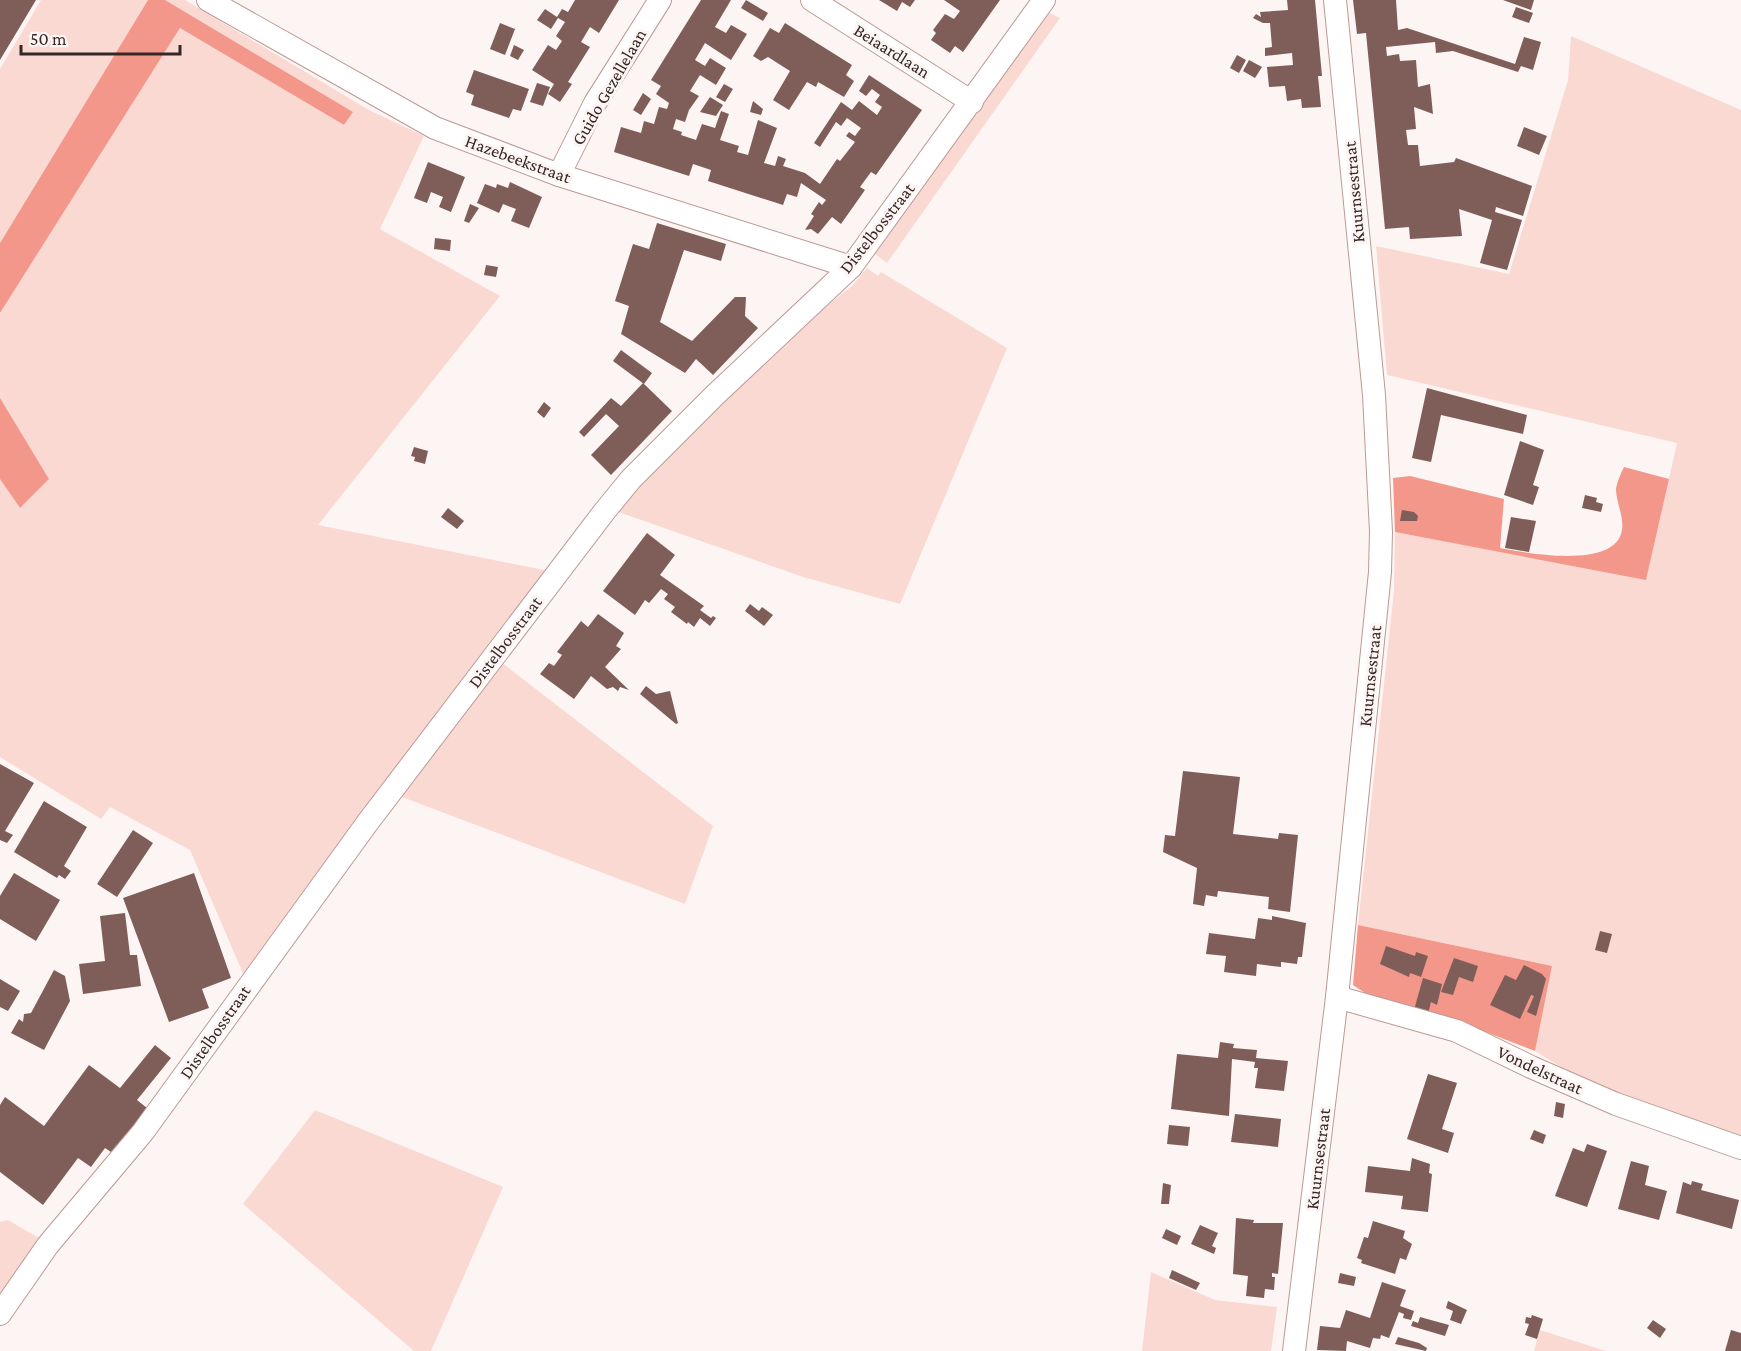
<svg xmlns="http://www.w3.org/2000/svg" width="1741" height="1351" font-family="'Crimson Pro',serif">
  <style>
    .green { fill: #fad9d3 }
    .forest { fill: #f3978b }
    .building { fill: #7f5e59 }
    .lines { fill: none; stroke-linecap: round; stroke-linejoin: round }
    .minor-casing { stroke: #bd9993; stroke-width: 24 }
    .minor { stroke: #fff; stroke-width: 22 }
    .labels { text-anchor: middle; stroke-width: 6; stroke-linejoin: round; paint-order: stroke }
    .street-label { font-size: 18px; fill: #352725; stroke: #fdf5f4 }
  </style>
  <rect width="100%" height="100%" fill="#fdf5f4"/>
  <g class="green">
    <polygon points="41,0 148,0 0,243 0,69"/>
    <polygon points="165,0 185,0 369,110 424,136 380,229 500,296 318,525 549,571 245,978 190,850 110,807 101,819 0,757 0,479 20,508 49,479 0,398 0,313 180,28 344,125 353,112"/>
    <polygon points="1047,12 1060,18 887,263 875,254"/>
    <polygon points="1571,36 1741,110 1741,1135 1593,1087 1535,1051 1552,966 1358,925 1394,591 1395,532 1646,579 1677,443 1387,375 1376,246 1509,274 1568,80"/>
    <polygon points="867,268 878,276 881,272 1007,348 900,604 803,577 613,510 659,458 806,322 852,286"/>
    <polygon points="497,659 713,826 685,904 394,794"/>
    <polygon points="315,1110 503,1187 431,1351 414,1351 243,1204"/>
    <polygon points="8,1220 44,1241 0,1298 0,1222"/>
    <polygon points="1151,1272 1215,1300 1277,1307 1271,1351 1142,1351"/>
    <polygon points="1540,1330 1606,1351 1534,1351"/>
  </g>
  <g class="forest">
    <polygon points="148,0 165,0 353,112 344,125 180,28 0,313 0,243"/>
    <polygon points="0,398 49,479 20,508 0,479"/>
    <path d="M 1624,467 L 1669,479 L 1646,580 L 1395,532 L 1393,478 L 1410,476 L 1504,499 L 1500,548 C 1526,553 1616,570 1622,530 C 1624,516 1616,502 1616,489 C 1617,482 1621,473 1624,467 Z"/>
    <polygon points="1358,925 1552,966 1535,1051 1449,1018 1371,997 1353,985"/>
  </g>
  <g class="building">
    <polygon points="0,0 36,0 0,60"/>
    <polygon points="575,0 619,0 599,33 590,27 581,42 590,47 568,82 572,84 560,102 548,94 554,84 532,70 548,45 556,50 562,41 556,36 565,22 558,18 551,29 537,20 545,9 557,17 562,9 568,12"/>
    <polygon points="701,0 731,0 715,27 726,33 731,25 747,34 731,60 705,43 695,60 705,66 710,58 726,68 716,85 700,75 690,91 699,96 689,110 685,122 676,119 673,129 682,132 681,135 696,140 702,124 715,128 721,111 729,114 720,140 739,146 737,152 748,155 758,120 777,128 764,163 775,166 778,156 786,159 783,166 805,173 820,184 837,159 840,161 855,142 846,136 849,132 855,136 861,128 847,118 841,126 836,122 820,147 814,143 841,102 852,110 859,101 877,115 882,107 875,102 880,95 872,89 866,96 859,91 869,75 922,110 876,175 871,172 860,187 865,190 841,224 832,217 818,234 811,229 805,230 814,216 811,214 819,202 822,205 826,200 801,183 797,197 787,194 783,205 708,181 711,170 693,164 689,176 614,152 621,127 641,133 644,121 654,124 659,107 667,109 669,103 656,94 661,86 651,80"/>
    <polygon points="746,0 768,13 763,21 741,8"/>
    <polygon points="879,0 915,0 910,7 902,2 897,11"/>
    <polygon points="944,0 1000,0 963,52 955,46 950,53 931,40 936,33 933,30 945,14 954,19 960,11"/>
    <polygon points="1287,0 1315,0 1322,76 1318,76 1321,107 1302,108 1301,99 1287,101 1285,86 1269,87 1267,67 1293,65 1292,53 1265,56 1265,48 1272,47 1270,23 1263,23 1253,18 1256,14 1261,17 1260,12 1288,10"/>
    <polygon points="1353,0 1396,0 1398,30 1407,28 1515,64 1524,37 1541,42 1533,70 1521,66 1518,72 1453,51 1436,53 1435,42 1386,47 1387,56 1399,54 1400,61 1416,60 1418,87 1430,84 1433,114 1414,107 1416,129 1406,130 1408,145 1418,145 1420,166 1454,162 1456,158 1532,186 1523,216 1496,207 1495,212 1522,220 1507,270 1480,263 1492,220 1459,209 1462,236 1410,239 1409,227 1385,229 1366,33 1357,34"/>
    <polygon points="1503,0 1534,0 1531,10"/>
    <polygon points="1516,7 1533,13 1529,23 1512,17"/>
    <polygon points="500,23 515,29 505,55 490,49"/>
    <polygon points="785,23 852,65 846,75 854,81 844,97 818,82 816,87 807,82 789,110 773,100 790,71 768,57 761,61 753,56 770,28 779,33"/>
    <polygon points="514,45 524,50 518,60 510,56"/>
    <polygon points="1237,55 1246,60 1239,73 1230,68"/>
    <polygon points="1249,60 1262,67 1255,78 1243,71"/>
    <polygon points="474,70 529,89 521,111 513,109 509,118 471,105 474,95 466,92"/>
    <polygon points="537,83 550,87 543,106 530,102"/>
    <polygon points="724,84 733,89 725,102 716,97"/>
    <polygon points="643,93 651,99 641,115 633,110"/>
    <polygon points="710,97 723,105 716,116 700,112"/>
    <polygon points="753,101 763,109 761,115 750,112"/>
    <polygon points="1524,127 1547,136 1539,155 1517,146"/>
    <polygon points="428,162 465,177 451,212 439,207 443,197 431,192 427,203 414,198"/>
    <polygon points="510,182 542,197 529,228 511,221 516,209 503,204 499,213 477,203 485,184 496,188 497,184 508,188"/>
    <polygon points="470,204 479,208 469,223 464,221"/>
    <polygon points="657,223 726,244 721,261 684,250 660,322 692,341 735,297 746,297 745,316 758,328 713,375 696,359 685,373 621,334 629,306 615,301 633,244 649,249"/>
    <polygon points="435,238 451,240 450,251 434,249"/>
    <polygon points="486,265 498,267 496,277 484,275"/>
    <polygon points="621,350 652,373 644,384 613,361"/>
    <polygon points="643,383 672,411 611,475 591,455 619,426 606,414 584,437 579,432 611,398 621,406"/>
    <polygon points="1427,388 1527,415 1523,434 1441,415 1431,462 1412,458"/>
    <polygon points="544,402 551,408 544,418 537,412"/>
    <polygon points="1520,441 1544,450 1533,485 1539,487 1533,505 1504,495"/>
    <polygon points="414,447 428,451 425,464 414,461 415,457 411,456"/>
    <polygon points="1585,495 1597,498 1596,502 1603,504 1601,512 1582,508"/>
    <polygon points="448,508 464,521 457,529 441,517"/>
    <polygon points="1402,510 1414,512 1418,516 1417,521 1400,521"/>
    <polygon points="1511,517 1536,521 1529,552 1505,548"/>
    <polygon points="647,533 675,555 660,575 704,606 700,610 711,618 713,616 716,618 710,626 700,618 694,627 688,622 687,624 671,612 675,607 664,599 668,594 661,589 649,603 645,600 635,615 603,591"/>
    <polygon points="750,604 759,611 762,607 773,615 764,626 745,611"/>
    <polygon points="598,614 624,633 616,646 621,649 605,667 629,690 620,687 618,691 613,687 607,689 591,676 574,699 540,674 549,663 554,666 562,655 557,652 581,621 588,627"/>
    <polygon points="646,686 656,694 670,691 678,723 676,724 640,694"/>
    <polygon points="0,764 34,783 5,831 13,835 7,843 0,840"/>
    <polygon points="1183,771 1240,777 1233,834 1278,839 1279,833 1298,835 1290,912 1268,909 1269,897 1218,891 1217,897 1206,895 1204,906 1193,904 1197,868 1163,852 1165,835 1175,836"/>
    <polygon points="44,801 87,827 64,866 71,871 65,879 59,875 57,878 14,852"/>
    <polygon points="133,830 153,843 117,897 97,884"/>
    <polygon points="14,873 60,900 36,941 0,919 0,896"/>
    <polygon points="194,873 231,978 202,989 209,1008 169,1022 123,898"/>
    <polygon points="125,913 130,955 137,955 141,986 83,994 79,964 105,961 100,916"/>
    <polygon points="1272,916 1306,923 1302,957 1298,957 1297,964 1281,962 1281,967 1257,964 1256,976 1224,972 1226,956 1206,954 1209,933 1255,939 1258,918 1272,920"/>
    <polygon points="1600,931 1612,934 1607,953 1595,950"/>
    <polygon points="1386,946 1415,956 1416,952 1428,956 1421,977 1410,973 1409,977 1380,964"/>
    <polygon points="1454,958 1478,966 1473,982 1459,977 1453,995 1441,992"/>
    <polygon points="1524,965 1542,974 1546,979 1536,1016 1527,1012 1534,996 1531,995 1520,1019 1490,1005 1505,975 1516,980"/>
    <polygon points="54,970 65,976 70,1001 44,1050 11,1033 19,1019 23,1022 24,1014 31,1013"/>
    <polygon points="1423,978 1442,984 1437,1005 1431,1002 1428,1014 1414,1010"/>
    <polygon points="0,979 20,991 8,1011 0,1007"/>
    <polygon points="1220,1042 1234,1044 1233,1048 1257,1050 1256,1058 1288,1061 1284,1091 1255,1088 1258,1068 1254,1068 1255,1062 1232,1059 1229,1116 1171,1109 1177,1054 1218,1058"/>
    <polygon points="155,1045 171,1058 137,1100 152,1112 117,1156 105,1148 91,1167 78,1158 43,1205 0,1172 0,1105 5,1097 44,1126 89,1065 120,1088"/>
    <polygon points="1428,1074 1457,1083 1442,1129 1454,1133 1448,1153 1407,1139"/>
    <polygon points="1556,1102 1565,1104 1563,1118 1554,1116"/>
    <polygon points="1235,1114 1281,1119 1278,1147 1231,1142"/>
    <polygon points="1169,1125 1190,1127 1188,1146 1167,1144"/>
    <polygon points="1534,1130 1546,1135 1543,1144 1530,1139"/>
    <polygon points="1587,1144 1607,1151 1587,1207 1555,1196 1573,1148 1584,1152"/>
    <polygon points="1412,1158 1430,1164 1429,1173 1432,1174 1428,1212 1401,1209 1403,1196 1365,1192 1368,1166 1410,1171"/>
    <polygon points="1631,1161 1649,1166 1645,1185 1667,1191 1659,1220 1618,1209"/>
    <polygon points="1692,1181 1703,1184 1701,1190 1739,1200 1732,1229 1676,1213 1683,1182 1691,1185"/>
    <polygon points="1163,1183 1171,1185 1169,1204 1161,1204"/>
    <polygon points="1236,1218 1254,1220 1253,1223 1283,1223 1278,1274 1272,1273 1272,1277 1275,1277 1274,1290 1265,1289 1264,1298 1246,1296 1248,1276 1233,1274"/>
    <polygon points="1373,1221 1405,1231 1403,1238 1412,1244 1406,1260 1400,1258 1395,1274 1361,1263 1362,1260 1357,1258 1364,1237 1368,1238"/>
    <polygon points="1200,1225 1218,1233 1212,1246 1216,1248 1214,1254 1191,1244"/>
    <polygon points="1166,1229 1181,1236 1177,1245 1162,1238"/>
    <polygon points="1172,1270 1200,1283 1196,1290 1169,1278"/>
    <polygon points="1340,1273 1356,1277 1354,1286 1338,1283"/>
    <polygon points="1382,1282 1406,1290 1400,1306 1414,1311 1411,1320 1403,1318 1404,1314 1399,1312 1389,1338 1381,1335 1380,1339 1373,1338 1370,1348 1347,1341 1346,1351 1317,1350 1320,1326 1340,1328 1346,1310 1370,1318"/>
    <polygon points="1448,1301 1467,1310 1461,1324 1450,1320 1453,1311 1446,1308"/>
    <polygon points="1532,1315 1543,1319 1537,1339 1525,1335 1529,1324 1525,1323 1526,1317 1531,1318"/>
    <polygon points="1420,1317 1449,1325 1445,1336 1411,1326 1413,1321 1418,1323"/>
    <polygon points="1653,1320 1666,1329 1660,1338 1647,1328"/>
    <polygon points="1731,1330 1741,1333 1741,1351 1725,1351"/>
    <polygon points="1398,1337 1419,1343 1427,1348 1426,1351 1395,1344"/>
  </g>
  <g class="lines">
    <g class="minor-casing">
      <g id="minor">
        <polyline points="208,0 435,128 559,175 851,267"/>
        <polyline points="812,0 972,102"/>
        <polyline points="559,175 595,103 660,0"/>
        <polyline points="1337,997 1457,1031 1531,1067 1616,1104 1741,1148"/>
        <polyline points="0,1314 48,1245 143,1132 368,822 604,512 631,479 714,396 851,267 1044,0"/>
        <polyline points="1294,1351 1337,997 1380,572 1381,532 1374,395 1335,0"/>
      </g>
    </g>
    <use href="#minor" class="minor"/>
  </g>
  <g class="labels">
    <g class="street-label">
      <text transform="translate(892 51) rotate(32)" y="6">Beiaardlaan</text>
      <text transform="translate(609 87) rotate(-60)" y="6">Guido Gezellelaan</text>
      <text transform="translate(518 159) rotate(20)" y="6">Hazebeekstraat</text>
      <text transform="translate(1354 192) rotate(-95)" y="6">Kuurnsestraat</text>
      <text transform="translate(877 228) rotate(-52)" y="6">Distelbosstraat</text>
      <text transform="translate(505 642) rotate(-53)" y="6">Distelbosstraat</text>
      <text transform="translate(1370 676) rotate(-84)" y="6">Kuurnsestraat</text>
      <text transform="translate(215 1032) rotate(-55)" y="6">Distelbosstraat</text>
      <text transform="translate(1540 1070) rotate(25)" y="6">Vondelstraat</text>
      <text transform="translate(1318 1159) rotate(-83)" y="6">Kuurnsestraat</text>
    </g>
  </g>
  <path d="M21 45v9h159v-9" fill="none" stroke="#352725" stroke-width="3"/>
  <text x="30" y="45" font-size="18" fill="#352725" stroke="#fdf5f4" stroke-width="4.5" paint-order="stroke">50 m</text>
</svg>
